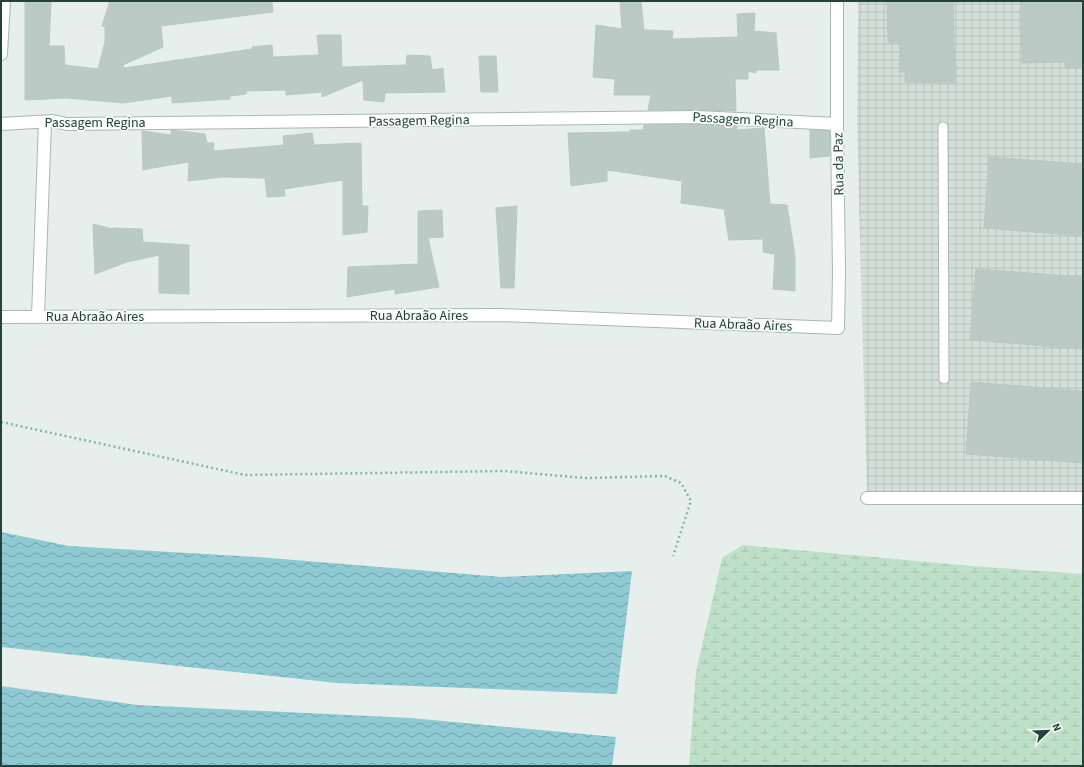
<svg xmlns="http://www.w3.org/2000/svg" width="1084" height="767" font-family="'Source Sans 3',sans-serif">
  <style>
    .industrial { fill: url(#industrial-grid) }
    .wetland { fill: url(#wetland-marsh) }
    .water { fill: url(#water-waves) }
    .building { fill: #bbcac4; stroke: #b8c9c2 }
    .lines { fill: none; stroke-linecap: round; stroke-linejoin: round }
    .lane-casing { stroke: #a8b8b2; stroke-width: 11 }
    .street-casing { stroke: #a8b8b2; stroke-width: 14 }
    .path { stroke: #86b3a5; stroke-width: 2.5; stroke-dasharray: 2 3; stroke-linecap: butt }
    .lane { stroke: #fff; stroke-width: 9 }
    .street { stroke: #fff; stroke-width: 12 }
    .labels { text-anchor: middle; stroke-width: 3.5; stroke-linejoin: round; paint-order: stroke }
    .street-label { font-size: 14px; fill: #24423a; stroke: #f7fbf9 }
  </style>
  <defs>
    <pattern id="industrial-grid" width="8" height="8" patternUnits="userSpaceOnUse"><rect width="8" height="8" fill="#d4dfda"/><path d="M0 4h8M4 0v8" fill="none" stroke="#b6c1bc"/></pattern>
    <pattern id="wetland-marsh" width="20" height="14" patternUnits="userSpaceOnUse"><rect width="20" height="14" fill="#bfe0c8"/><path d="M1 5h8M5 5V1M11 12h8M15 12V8" fill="none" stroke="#a4c1ad"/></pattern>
    <pattern id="water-waves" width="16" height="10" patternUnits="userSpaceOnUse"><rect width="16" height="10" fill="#8ec9d4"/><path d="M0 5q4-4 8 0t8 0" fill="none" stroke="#74a5ad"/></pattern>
  </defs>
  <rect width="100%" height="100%" fill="#e6efeb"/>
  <polygon class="industrial" points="858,1 1083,1 1083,498 867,498 857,125"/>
  <polygon class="wetland" points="743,545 971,566 1083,574 1083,766 689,766 696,672 722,558"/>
  <g class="water">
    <polygon points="1,532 69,546 258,557 502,577 632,571 617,694 337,683 1,647"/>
    <polygon points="1,686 137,705 411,718 616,737 612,766 1,766"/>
  </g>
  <g class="building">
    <polygon points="25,1 51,1 49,46 64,46 65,65 98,69 105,42 105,27 102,26 110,1 272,1 273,12 161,26 163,47 123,65 124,68 252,49 252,47 272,45 273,57 319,55 317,35 341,35 342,67 406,65 407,55 430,56 432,70 443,68 445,92 385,93 384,102 364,100 363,80 322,97 322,92 286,95 286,90 246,91 246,94 230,96 230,99 172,103 172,96 123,103 67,98 25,100"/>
    <polygon points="620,1 641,1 644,30 673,31 672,39 738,37 737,14 755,13 754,31 776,33 779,70 756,70 756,73 748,71 748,79 735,79 736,111 697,110 648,110 651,95 614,95 615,79 593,77 596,25 622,29"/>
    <polygon points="887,1 953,1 955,83 905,82 905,72 899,72 900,44 888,42"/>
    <polygon points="1021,1 1083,1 1083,67 1065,68 1065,62 1022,63"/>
    <polygon points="479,56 496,56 498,92 481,92"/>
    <polygon points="697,124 737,126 737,130 764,128 770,204 787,205 795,256 795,291 773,289 775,254 763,252 763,239 729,240 724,209 681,203 682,181 607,170 607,181 571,186 568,133 630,132 630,130 643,130 644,125"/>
    <polygon points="171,130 205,134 207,143 214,143 213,151 284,145 283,136 312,133 314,145 361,143 362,206 368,206 367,232 343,235 343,180 284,189 285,196 267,197 265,178 222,177 188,181 189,162 164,166 143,170 142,131 171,135"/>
    <polygon points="810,130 830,131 830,156 810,158"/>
    <polygon points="989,157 1083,164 1083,236 984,228"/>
    <polygon points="517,206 514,288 501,288 496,208"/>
    <polygon points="442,210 443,237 428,238 439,287 395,294 395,289 347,297 348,267 418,264 418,211"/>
    <polygon points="93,224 113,229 113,228 142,229 143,242 189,245 189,294 159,293 159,255 127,262 95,274"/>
    <polygon points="976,269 1083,277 1083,349 970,340"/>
    <polygon points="971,382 1083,391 1083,463 966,454"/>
  </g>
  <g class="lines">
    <g class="lane-casing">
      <polyline id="lane" points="943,127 944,379"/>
    </g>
    <g class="street-casing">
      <g id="street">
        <polyline points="1,54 4,1"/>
        <polyline points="1,124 53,121 67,124 697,117 837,124"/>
        <polyline points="38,316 45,122"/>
        <polyline points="1,317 500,315 838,328 839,273 837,124 837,1"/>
        <polyline points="867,498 1083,498"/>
      </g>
    </g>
    <polyline class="path" points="1,422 245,475 505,471 585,478 665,476 681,483 691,501 673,556"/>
    <use href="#lane" class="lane"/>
    <use href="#street" class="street"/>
  </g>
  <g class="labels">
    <g class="street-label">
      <text transform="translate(743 119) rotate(3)" y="5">Passagem Regina</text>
      <text transform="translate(419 120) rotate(-1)" y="5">Passagem Regina</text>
      <text x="95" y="127">Passagem Regina</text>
      <text transform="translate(838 164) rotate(-91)" y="5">Rua da Paz</text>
      <text x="419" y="320">Rua Abraão Aires</text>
      <text x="95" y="321">Rua Abraão Aires</text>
      <text transform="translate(743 324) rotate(2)" y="5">Rua Abraão Aires</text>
    </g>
  </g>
  <rect width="1084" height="767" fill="none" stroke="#24423a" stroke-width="4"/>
  <g transform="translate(1048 731) rotate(67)" stroke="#f7fbf9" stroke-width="3" paint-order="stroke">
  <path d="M0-3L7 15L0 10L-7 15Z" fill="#24423a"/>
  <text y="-6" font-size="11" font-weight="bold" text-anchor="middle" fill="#24423a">N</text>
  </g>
</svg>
